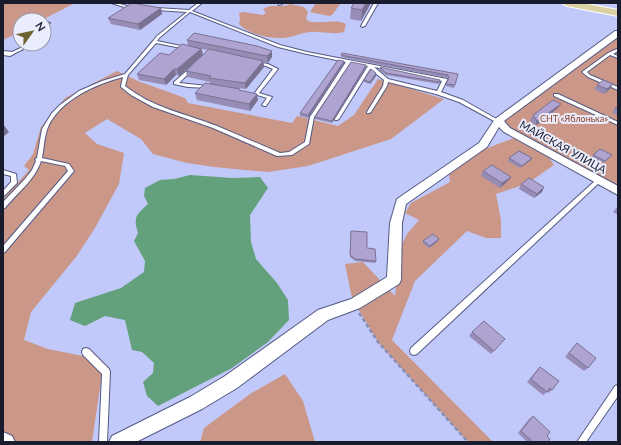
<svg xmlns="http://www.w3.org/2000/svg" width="621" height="445" font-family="Lato,sans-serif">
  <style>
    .green { fill: #cb9788 }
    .water { fill: #63a07c }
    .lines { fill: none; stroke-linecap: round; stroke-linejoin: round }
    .service-casing { stroke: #545a84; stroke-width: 2 }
    .minor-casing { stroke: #545a84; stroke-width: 2 }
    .primary-casing { stroke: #fff; stroke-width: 2 }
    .path { stroke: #888eb5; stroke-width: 2.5; stroke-dasharray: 4 2.5; stroke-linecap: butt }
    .service { fill: #fff; fill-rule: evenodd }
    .minor { fill: #fff; fill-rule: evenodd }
    .primary { fill: #dbd0a1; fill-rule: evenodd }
    .wall { fill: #968cb5 }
    .shaded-wall { fill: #7a7293 }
    .building { fill: #afa3d2; stroke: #7a7293 }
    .labels { text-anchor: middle; stroke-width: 4; stroke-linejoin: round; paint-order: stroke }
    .far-park-label { font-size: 9px; fill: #8b3c25; stroke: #eaedfc }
    .street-label { font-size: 11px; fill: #191c2d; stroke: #eaedfc }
  </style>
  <rect width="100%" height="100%" fill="#c1c9fa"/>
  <g class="green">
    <polygon points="3,3 75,3 42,20 20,20 20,32 3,40"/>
    <polygon points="316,3 341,3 332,15 329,16 310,12"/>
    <path d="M 290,4 L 304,7 L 308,12 L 306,18 L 308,21 C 321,25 334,18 346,24 L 344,32 C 332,35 321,31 310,32 C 300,33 291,38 282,38 C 268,38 249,35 239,24 L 240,19 L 239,13 L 244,12 L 263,15 L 266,13 L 263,9 C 272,3 280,9 290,4 Z"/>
    <polygon points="618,33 618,191 498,121"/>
    <polygon points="117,71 138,81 185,98 188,103 292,123 297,116 338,126 354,115 378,79 444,99 391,139 308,166 268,172 214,167 187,163 153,154 141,139 107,119 85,133 97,144 124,153 119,184 95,228 76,257 31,312 24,340 48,349 83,356 102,374 92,442 18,442 3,436 3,199 29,170 24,166 33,154 41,127 65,98"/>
    <polygon points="514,138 549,157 554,165 528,183 496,194 501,220 501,238 486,238 467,231 415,281 392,340 493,442 468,442 378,342 355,304 351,294 345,264 363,262 395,296 400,248 407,234 419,220 405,213 411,203 450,182 449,174 482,150"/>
    <polygon points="285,374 303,401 315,442 200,442 204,428 250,394"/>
  </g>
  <path class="water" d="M 190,175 L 232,178 L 260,177 L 268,188 L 250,215 L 251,242 L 256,259 L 277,283 L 288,300 L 289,320 L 268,342 L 232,368 L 158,406 L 147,396 L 143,382 L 153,373 L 154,363 L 142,352 L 132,350 L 125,320 L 105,316 L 85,326 L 70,320 L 75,303 L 121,288 L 144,272 L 145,261 L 134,241 L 138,233 C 133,217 136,215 148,204 L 144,196 L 145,188 L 160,180 L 174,179 Z"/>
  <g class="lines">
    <g class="service-casing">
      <g id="service">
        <polygon points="111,3 117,3 133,8 131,9"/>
        <path d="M 198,3 L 202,3 L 192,11 L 280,45 L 307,52 L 447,79 L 447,80 L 441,92 L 463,100 L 500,121 L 500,122 L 496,122 L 459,102 L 436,94 L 388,82 L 387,86 L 371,112 L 369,113 L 367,113 L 367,112 L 383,86 L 384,80 L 370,69 L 339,119 L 337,120 L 335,120 L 335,119 L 368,66 L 350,63 L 314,117 L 309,144 L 292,155 L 277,156 L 213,128 L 153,107 L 131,95 L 121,87 L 121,86 L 123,77 C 96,84 60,100 48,127 C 44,137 44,148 42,158 L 69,164 L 74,171 L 5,252 L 3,253 L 3,246 L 68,171 L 65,166 L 41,161 C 35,180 17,193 5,208 L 3,208 L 3,202 L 25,179 L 32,170 L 36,161 L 35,159 L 37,158 L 42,129 L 52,113 L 60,105 L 79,91 L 102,81 L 125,74 L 153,41 L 157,36 L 187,12 L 157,10 L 155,9 L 156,8 L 189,10 ZM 190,12 L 278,47 L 307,54 L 346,62 L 310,117 L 305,142 L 289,152 L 280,153 C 259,144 238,135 217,126 C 184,113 155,109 125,86 L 128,75 L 156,43 L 186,49 L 186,47 L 157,41 L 159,38 ZM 374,67 L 442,81 L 437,91 L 388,79 Z"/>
        <polygon points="278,3 282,3 282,4 279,5"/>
        <polygon points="374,3 378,3 365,26 362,27 361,26"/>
        <polygon points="47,22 50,23 44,27 44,24"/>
        <polygon points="29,44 34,44 11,55 8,54"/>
        <polygon points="617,49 618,49 618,51 613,54 618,56 618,58 610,55 587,72 590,75 618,87 618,90 588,77 582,72 608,53"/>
        <polygon points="256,62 268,64 278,69 259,93 272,97 266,106 264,106 262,105 267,98 254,94 273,69 266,66 256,64"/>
        <polygon points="190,68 193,69 179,83 208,86 210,86 210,88 188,87 174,84 174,82"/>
        <polygon points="554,94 558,94 618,122 618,125 554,96"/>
        <polygon points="3,170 16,174 17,183 5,195 3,196 3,191 11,182 11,176 3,174"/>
        <polygon points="599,178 602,180 601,181 417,354 414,355 411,354 410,351 411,348 597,179"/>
        <polygon points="86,348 89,349 109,369 110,372 107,442 99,442 102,374 83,355 82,352 83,349"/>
        <polygon points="618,385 618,396 586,442 577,442 615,386"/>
      </g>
    </g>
    <g class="minor-casing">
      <g id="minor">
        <polygon points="615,31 618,31 618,37 504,121 510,128 618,186 618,195 504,132 499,127 487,147 406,204 402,223 401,280 399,284 360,308 328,320 237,388 202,409 136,442 109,442 112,436 190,397 225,376 318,310 351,299 387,277 390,223 397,199 479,143 495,119"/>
        <polygon points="3,51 13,52 14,54 10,56 3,55"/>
        <polygon points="3,432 12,436 15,442 3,442"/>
      </g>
    </g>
    <g class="primary-casing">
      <polygon id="primary" points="562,3 582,3 618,10 618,16 567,6"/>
    </g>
    <polyline class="path" points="359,313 378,342 468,442"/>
    <use href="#service" class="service"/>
    <use href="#minor" class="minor"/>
    <use href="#primary" class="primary"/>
  </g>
  <g class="wall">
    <polygon points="371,3 361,21 350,19 351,8"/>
    <polygon points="161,8 162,14 140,30 111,24 108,18"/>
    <polygon points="187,40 272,51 272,57 268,63 264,62 264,67 246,89 237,88 258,100 250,111 197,100 195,93 210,84 210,82 187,77 186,71 208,50 202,49 203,55 179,76 176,75 166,85 139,80 137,74 188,46"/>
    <polygon points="341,55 458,74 454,88 446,86 448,80 447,78 341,57"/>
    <polygon points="344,61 344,63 308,118 300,116 300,113"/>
    <polygon points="366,65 366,67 332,123 315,119 315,117"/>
    <polygon points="380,67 440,82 439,84 386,75 379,70"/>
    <polygon points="376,76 370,84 364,82 364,80"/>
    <polygon points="597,85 611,88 604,94 594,89"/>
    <polygon points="618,106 618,115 612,113 615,108"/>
    <polygon points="558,108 535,126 530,120 533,115"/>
    <polygon points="593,155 612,155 604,163 592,157"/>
    <polygon points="509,158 532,158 531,160 520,168 508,161"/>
    <polygon points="483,171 508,181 500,188 481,176"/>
    <polygon points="521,184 542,192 534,198 519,189"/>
    <polygon points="618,206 618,215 613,212"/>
    <polygon points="351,231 367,248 376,261 375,263 355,261 350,257"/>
    <polygon points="439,239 438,241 429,248 423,243 423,241"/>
    <polygon points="472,332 505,339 491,354 469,336"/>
    <polygon points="577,343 588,368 584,371 565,357 573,347"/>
    <polygon points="540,367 552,390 548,393 547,392 543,395 527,382 537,370"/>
    <polygon points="533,416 547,436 548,442 527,442 518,433 529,419"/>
  </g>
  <g class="shaded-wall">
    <polygon points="366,3 371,3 361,21 362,10"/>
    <polygon points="161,8 162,14 140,30 138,24"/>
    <polygon points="201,49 203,55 179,76 177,69"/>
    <polygon points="272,51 272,57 268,63 267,56"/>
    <polygon points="263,61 264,67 246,89 245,83"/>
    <polygon points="344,61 344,63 308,118 308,115"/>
    <polygon points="366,65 366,67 332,123 332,121"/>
    <polygon points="174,69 176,75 166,85 164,79"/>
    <polygon points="376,73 376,76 370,84 370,82"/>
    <polygon points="613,84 611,88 604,94 607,89"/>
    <polygon points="257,94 258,100 250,111 249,104"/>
    <polygon points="561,104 558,108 535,126 537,121"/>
    <polygon points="3,124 9,132 3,137"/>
    <polygon points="532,158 531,160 520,168 522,166"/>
    <polygon points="511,177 508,181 500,188 502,183"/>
    <polygon points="544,187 542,192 534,198 537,194"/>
    <polygon points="439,239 438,241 429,248 430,246"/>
  </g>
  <g class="building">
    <polygon points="132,3 161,8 138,24 108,18"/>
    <polygon points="354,3 366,3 362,10 351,8"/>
    <polygon points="194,33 257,46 272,51 267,56 187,40"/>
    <polygon points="182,44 201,49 177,69 174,69 164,79 137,74 160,53 169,55"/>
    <polygon points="209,49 263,61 245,83 209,78 211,76 186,71"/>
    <polygon points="342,53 458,74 455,85 446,84 449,78 448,75 341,55"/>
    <polygon points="338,60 344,61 308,115 300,113"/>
    <polygon points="351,62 366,65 332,121 315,117"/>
    <polygon points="380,67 440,80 439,82 386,73"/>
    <polygon points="371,69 376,73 370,82 364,80"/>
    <polygon points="603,80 613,84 607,89 597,85"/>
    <polygon points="205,83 240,89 239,90 257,94 249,104 195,93"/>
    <polygon points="553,100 561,104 537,121 533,115"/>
    <polygon points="618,106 618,109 615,108"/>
    <polygon points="600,149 612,155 605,161 593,155"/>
    <polygon points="519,151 532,158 522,166 509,158"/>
    <polygon points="492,165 511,177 502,183 483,171"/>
    <polygon points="529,178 544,187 537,194 521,184"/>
    <polygon points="351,231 367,232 367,248 375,249 376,261 355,259 350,255"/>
    <polygon points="433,234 439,239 430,246 423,241"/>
    <polygon points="484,321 505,339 494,351 472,332"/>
    <polygon points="577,343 596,358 588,368 569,353"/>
    <polygon points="540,367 559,381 552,390 550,388 547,392 531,379"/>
    <polygon points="533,416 550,432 547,436 550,439 548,442 533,442 521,431"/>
  </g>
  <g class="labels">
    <g class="far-park-label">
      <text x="574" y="122">СНТ «Яблонька»</text>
    </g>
    <g class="street-label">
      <text transform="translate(563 147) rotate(29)" y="4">МАЙСКАЯ УЛИЦА</text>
    </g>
  </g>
  <rect width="621" height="445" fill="none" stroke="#191c2d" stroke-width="8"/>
  <g transform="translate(32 32) rotate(57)"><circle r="19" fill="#eaedfc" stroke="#9699a9"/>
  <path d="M0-3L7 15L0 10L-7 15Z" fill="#6e6330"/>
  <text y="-6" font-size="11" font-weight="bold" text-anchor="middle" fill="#191c2d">N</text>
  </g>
</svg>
